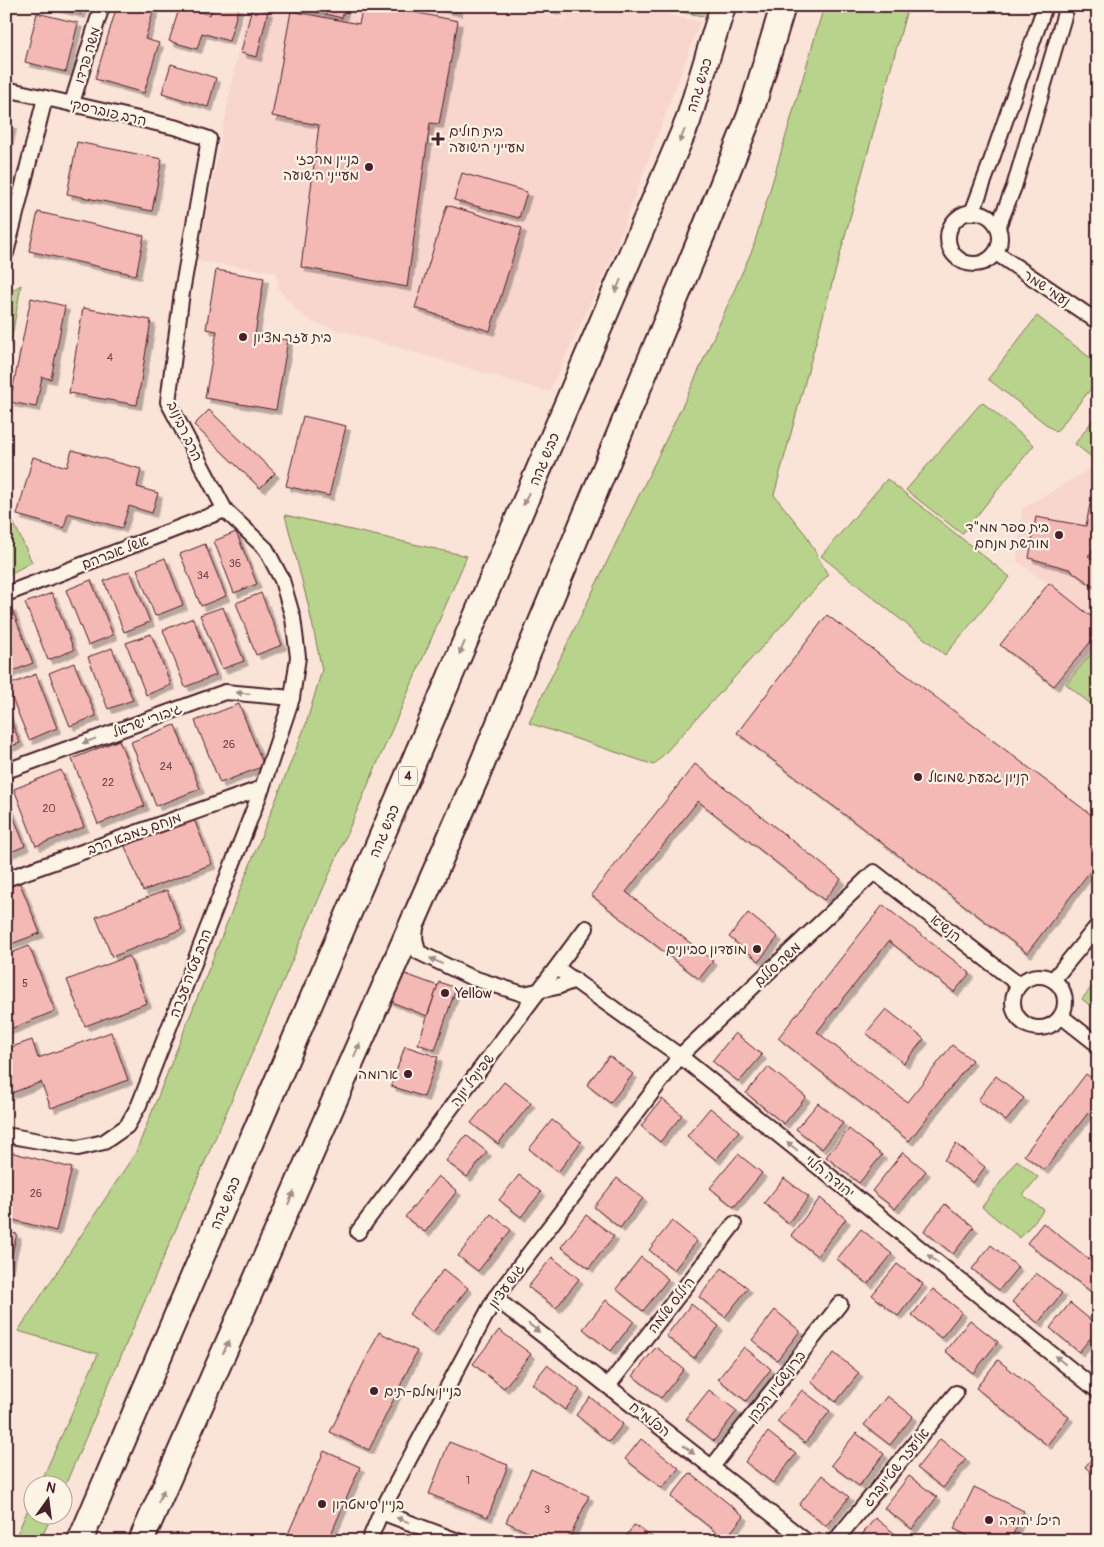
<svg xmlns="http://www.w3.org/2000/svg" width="1104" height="1547" font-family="Pangolin,'Playpen Sans Hebrew',sans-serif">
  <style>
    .built { fill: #f8d6cd }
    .green { fill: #b8d38b; stroke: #81795b }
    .building { fill: #f5b9b5; stroke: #4a1f2b; filter: url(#shadow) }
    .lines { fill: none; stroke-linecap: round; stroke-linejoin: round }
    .street-casing { stroke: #4a1f2b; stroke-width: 18 }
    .highway-casing { stroke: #4a1f2b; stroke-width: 28 }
    .street { stroke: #fcf5e5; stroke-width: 14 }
    .highway { stroke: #fcf5e5; stroke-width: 24 }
    .oneway { fill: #a38a88 }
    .poi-dot { fill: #4a1f2b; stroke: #fcf5e5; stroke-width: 2 }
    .labels { text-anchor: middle; stroke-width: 4.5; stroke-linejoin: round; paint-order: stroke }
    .number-label { font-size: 11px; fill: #75464e }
    .shield { fill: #fcf5e5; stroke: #7f5f63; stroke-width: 1 }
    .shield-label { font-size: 12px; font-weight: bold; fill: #4a1f2b }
    .street-label { font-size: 14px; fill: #4a1f2b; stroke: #fcf5e5 }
    .poi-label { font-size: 14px; fill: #4a1f2b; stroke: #fcf5e5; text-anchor: start }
  </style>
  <defs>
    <filter id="shadow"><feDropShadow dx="4.5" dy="4.5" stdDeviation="0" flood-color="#0004"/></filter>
  </defs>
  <rect width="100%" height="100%" fill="#fae3d7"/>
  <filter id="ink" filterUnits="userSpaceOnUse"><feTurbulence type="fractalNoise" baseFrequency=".02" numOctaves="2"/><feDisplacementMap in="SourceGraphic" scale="10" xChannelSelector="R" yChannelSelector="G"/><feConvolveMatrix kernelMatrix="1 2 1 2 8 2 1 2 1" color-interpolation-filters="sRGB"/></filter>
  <g filter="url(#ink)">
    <g class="built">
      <polygon points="247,6 508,6 563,19 570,6 632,6 700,22 612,257 549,392 314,323 300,313 279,290 276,272 197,261"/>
      <polygon points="1098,464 1098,621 1017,561 1022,509"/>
    </g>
    <g class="green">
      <polygon points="646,6 712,6 709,17"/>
      <polygon points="824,6 908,6 774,495 806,535 828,575 654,765 529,723 690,390 753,248"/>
      <polygon points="21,285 6,371 6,294"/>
      <polygon points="1037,316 1098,364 1098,380 1056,432 988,379"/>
      <polygon points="982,402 1034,445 962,534 906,490"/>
      <polygon points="1098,413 1098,462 1075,444"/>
      <polygon points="6,424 11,517 32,562 6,576"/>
      <polygon points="887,479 1010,577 945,655 821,556"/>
      <polygon points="285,515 467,556 63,1490 62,1484 40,1484 98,1354 18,1331 136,1152 306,724 322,670 308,604"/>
      <polygon points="1098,645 1098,710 1066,684"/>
      <polygon points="1098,979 1098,1012 1082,999"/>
      <polygon points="1017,1160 1038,1177 1023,1195 1044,1210 1020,1238 982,1207"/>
      <polygon points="32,1500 32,1514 52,1515 40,1541 14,1541"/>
    </g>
    <g class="building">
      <polygon points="49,6 83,6 81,14"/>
      <polygon points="117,6 155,6 145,39 159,43 144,93 95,79"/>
      <polygon points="180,6 210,15 213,6 239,6 229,41 202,33 197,49 169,41"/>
      <polygon points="292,6 345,6 342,18"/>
      <polygon points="363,6 382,6 458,21 439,124 430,123 407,287 301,267 319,125 272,116 291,11 359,24"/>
      <polygon points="431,6 458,6 457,12"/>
      <polygon points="538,6 559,6 558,11"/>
      <polygon points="252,7 268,11 257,57 241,53"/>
      <polygon points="37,13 78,23 66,72 25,62"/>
      <polygon points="171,64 216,78 208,107 162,93"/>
      <polygon points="6,123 12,125 6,151"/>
      <polygon points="77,142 162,159 152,211 67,194"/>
      <polygon points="462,173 527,192 519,218 454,200"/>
      <polygon points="447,205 522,228 490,331 415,308"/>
      <polygon points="38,212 144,236 136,275 29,251"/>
      <polygon points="216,270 264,278 255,335 288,340 276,410 205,398 217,331 206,329"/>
      <polygon points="31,298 65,306 51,379 42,377 36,407 10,402"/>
      <polygon points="83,308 151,320 137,405 69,393"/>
      <polygon points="209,410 275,473 260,488 194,425"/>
      <polygon points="303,416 346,426 329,496 286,486"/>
      <polygon points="72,450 141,469 137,487 158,493 152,513 129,506 122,528 68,513 64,528 17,515 33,457 67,467"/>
      <polygon points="1090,504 1098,505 1098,544 1088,556 1098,563 1098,590 1069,569 1029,558 1036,517 1086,526"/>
      <polygon points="236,532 257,584 234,593 214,541"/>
      <polygon points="205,544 226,596 201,606 180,554"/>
      <polygon points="165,558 183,605 155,616 137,569"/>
      <polygon points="130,571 150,622 124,632 104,581"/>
      <polygon points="91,580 113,635 88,645 66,590"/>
      <polygon points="1049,583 1098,622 1098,633 1054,686 1000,645"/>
      <polygon points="52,593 74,650 48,660 25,603"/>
      <polygon points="261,593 282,645 256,655 236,603"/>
      <polygon points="11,607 33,663 8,673 6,668 6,609"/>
      <polygon points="223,607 244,661 222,669 200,615"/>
      <polygon points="827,615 1098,820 1098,861 1027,953 737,733"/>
      <polygon points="193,618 216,675 185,687 163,630"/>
      <polygon points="151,634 171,685 146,695 126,643"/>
      <polygon points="112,648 133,700 108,709 88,657"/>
      <polygon points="74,663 96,716 70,726 49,673"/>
      <polygon points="36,674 57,728 29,740 7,686"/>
      <polygon points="239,704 264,766 220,783 195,721"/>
      <polygon points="6,709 20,743 6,748"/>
      <polygon points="175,725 200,789 156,806 131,742"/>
      <polygon points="119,740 145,806 98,824 72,759"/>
      <polygon points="695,764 841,879 824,900 698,801 626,892 713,961 699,979 591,895"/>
      <polygon points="61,770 84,827 36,846 14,789"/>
      <polygon points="6,798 25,846 6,854"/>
      <polygon points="193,817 212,864 143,891 124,844"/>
      <polygon points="19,881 40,933 6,946 6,886"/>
      <polygon points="167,890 182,929 112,957 96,917"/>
      <polygon points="883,905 970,973 954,992 889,941 817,1032 907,1102 952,1045 972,1060 909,1141 778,1038"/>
      <polygon points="748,913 778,937 759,961 729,937"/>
      <polygon points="29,946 55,1011 8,1030 6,1025 6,955"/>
      <polygon points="129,956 147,1003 85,1026 67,980"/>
      <polygon points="400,972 438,986 427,1016 389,1001"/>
      <polygon points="439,982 456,988 435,1050 418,1044"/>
      <polygon points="886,1009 924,1039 904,1063 866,1033"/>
      <polygon points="111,1032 128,1080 51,1108 41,1082 6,1095 6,1049 32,1040 38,1058"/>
      <polygon points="735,1033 762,1055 739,1082 712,1061"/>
      <polygon points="405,1046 438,1057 424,1097 391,1086"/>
      <polygon points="609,1056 633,1074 610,1103 587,1085"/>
      <polygon points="768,1067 806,1097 784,1124 746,1093"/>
      <polygon points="1086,1074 1098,1083 1098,1120 1088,1113 1044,1170 1024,1155"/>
      <polygon points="996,1076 1024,1098 1006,1121 978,1100"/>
      <polygon points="504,1082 531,1103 498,1144 471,1123"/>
      <polygon points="662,1099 682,1115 660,1142 641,1126"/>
      <polygon points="818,1103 843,1123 822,1149 796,1129"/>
      <polygon points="710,1108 739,1131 716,1160 687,1136"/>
      <polygon points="552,1120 581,1142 558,1172 529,1149"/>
      <polygon points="849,1129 882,1155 859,1183 826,1157"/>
      <polygon points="466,1135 487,1152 467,1177 446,1161"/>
      <polygon points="956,1144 985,1167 973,1183 944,1160"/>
      <polygon points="6,1151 72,1168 56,1231 6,1218"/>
      <polygon points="903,1152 926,1171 895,1209 872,1191"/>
      <polygon points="738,1154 762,1173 734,1207 710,1188"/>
      <polygon points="519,1175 541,1192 521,1217 499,1200"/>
      <polygon points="438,1176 457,1191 425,1232 405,1217"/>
      <polygon points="617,1178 643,1198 620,1228 594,1207"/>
      <polygon points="784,1178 809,1197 788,1223 764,1203"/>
      <polygon points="820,1198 846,1219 817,1256 791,1235"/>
      <polygon points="945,1204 974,1227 953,1254 924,1231"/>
      <polygon points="491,1214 511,1230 478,1271 458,1256"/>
      <polygon points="586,1215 614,1236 589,1268 561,1247"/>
      <polygon points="672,1221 697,1241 674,1270 649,1250"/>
      <polygon points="1043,1223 1098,1266 1098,1297 1027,1243"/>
      <polygon points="861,1229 892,1254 868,1284 837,1259"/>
      <polygon points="6,1232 17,1234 6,1276"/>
      <polygon points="991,1245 1018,1267 999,1290 972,1269"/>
      <polygon points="552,1257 579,1279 556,1308 528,1287"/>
      <polygon points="641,1257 668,1279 643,1311 616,1289"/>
      <polygon points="897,1264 923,1284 898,1316 872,1295"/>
      <polygon points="722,1268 748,1288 725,1317 699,1297"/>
      <polygon points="444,1269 468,1288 433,1332 409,1314"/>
      <polygon points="1036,1273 1062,1293 1038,1323 1012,1302"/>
      <polygon points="933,1289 962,1312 941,1338 912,1315"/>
      <polygon points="606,1300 634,1321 611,1351 583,1329"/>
      <polygon points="1070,1303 1098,1326 1098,1329 1079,1352 1050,1328"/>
      <polygon points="691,1304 719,1326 694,1358 666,1336"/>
      <polygon points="775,1310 800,1331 777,1360 752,1340"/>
      <polygon points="970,1320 998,1342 973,1373 945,1351"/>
      <polygon points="499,1330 531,1354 504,1388 473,1364"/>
      <polygon points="379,1332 417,1351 369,1450 330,1432"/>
      <polygon points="656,1347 684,1369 661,1398 633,1376"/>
      <polygon points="744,1347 771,1369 746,1401 718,1379"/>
      <polygon points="1098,1352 1098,1369 1090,1363"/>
      <polygon points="834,1353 859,1373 836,1402 811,1382"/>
      <polygon points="998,1360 1069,1417 1047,1445 976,1388"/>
      <polygon points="547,1365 580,1390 565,1410 532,1384"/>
      <polygon points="709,1390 737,1411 714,1441 686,1419"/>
      <polygon points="802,1390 830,1411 805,1443 777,1422"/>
      <polygon points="887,1396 913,1416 890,1445 864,1425"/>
      <polygon points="590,1397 623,1424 609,1442 576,1415"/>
      <polygon points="768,1432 796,1454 773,1483 745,1462"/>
      <polygon points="856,1433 884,1454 859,1486 831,1465"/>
      <polygon points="641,1439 679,1468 662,1488 625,1459"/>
      <polygon points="940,1439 966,1459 943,1488 917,1468"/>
      <polygon points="449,1442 508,1465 488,1517 429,1494"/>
      <polygon points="324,1451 360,1467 328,1541 285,1541"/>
      <polygon points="1098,1451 1098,1478 1085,1467"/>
      <polygon points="531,1469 589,1496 568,1541 547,1541 506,1522"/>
      <polygon points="690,1473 744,1516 725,1539 671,1497"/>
      <polygon points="822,1475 849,1497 826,1526 799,1505"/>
      <polygon points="909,1476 937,1497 912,1529 884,1508"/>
      <polygon points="974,1487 1024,1511 1010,1541 979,1541 954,1529"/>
      <polygon points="875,1518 903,1540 902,1541 857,1541"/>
      <polygon points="634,1525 658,1541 623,1541"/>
    </g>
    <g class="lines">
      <g class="street-casing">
        <g id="street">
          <polyline points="6,89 178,128 209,139 182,292 168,402 225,510 266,549 282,580 293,618 298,657 292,698 262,788 139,1105 127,1126 104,1142 78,1148 6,1135"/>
          <polyline points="72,103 102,6"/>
          <circle cx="974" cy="238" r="26"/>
          <polyline points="972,213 988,170 1045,6"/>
          <polyline points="998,227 1014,187 1067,6"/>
          <polyline points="6,253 45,98"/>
          <polyline points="996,253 1098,322"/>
          <polyline points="6,594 225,510"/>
          <polyline points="6,771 225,692 292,698"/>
          <polyline points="6,879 262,788"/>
          <polyline points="416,926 415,938 418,952 470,977 523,994 557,987 575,980"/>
          <polyline points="557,968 680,1056 1098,1391"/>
          <circle cx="1039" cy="1002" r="26"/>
          <polyline points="1053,980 1098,925"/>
          <polyline points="1061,1016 1098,1045"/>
          <polyline points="358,1232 586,928"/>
          <polyline points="495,1298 806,1541"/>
          <polyline points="608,1386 734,1224"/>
          <polyline points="712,1467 840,1304"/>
          <polyline points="381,1512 458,1541"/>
          <polyline points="369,1541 381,1512 495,1298 680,1056 874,872 1019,985"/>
          <polyline points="835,1541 956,1393"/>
        </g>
      </g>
      <g class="highway-casing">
        <g id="highway">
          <polyline points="80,1541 688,121 723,6"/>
          <polyline points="141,1541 477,776 705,228 750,115 783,6"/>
        </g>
      </g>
      <use href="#street" class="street"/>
      <use href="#highway" class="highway"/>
    </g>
    <defs><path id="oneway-solid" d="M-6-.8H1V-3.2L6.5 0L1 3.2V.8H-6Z" transform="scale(1.25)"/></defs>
    <g class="oneway">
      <use href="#oneway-solid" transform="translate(682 136) rotate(113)"/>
      <use href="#oneway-solid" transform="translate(618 286) rotate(113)"/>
      <use href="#oneway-solid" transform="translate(526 499) rotate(113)"/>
      <use href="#oneway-solid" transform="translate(462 648) rotate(113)"/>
      <use href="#oneway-solid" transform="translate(243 693) rotate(-175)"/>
      <use href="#oneway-solid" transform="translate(89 741) rotate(160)"/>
      <use href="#oneway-solid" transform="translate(436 961) rotate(-154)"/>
      <use href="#oneway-solid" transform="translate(357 1050) rotate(-66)"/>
      <use href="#oneway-solid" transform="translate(792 1146) rotate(-141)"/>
      <use href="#oneway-solid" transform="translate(291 1198) rotate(-66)"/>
      <use href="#oneway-solid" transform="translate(933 1259) rotate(-141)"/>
      <use href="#oneway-solid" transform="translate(534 1328) rotate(38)"/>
      <use href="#oneway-solid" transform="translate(226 1347) rotate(-66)"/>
      <use href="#oneway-solid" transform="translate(1060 1360) rotate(-141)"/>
      <use href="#oneway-solid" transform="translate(689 1450) rotate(38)"/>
      <use href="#oneway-solid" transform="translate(161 1496) rotate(-66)"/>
      <use href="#oneway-solid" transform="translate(403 1520) rotate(-160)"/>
    </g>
  </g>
  <g class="poi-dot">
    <path d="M435.5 131.5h5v5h5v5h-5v5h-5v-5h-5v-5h5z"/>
    <circle cx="369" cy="167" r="5"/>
    <circle cx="243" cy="337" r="5"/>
    <circle cx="1059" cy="535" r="5"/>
    <circle cx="918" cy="777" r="5"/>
    <circle cx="757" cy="949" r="5"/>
    <circle cx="445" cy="993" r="5"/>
    <circle cx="408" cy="1074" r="5"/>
    <circle cx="374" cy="1391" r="5"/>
    <circle cx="322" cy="1504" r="5"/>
    <circle cx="989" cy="1520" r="5"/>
  </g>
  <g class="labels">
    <g class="number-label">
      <text x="110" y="361">4</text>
      <text x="235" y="567">36</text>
      <text x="203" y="579">34</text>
      <text x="229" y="748">26</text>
      <text x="166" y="770">24</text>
      <text x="108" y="786">22</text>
      <text x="49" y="812">20</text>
      <text x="25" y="987">5</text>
      <text x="36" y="1197">26</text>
      <text x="468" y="1484">1</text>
      <text x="547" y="1513">3</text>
    </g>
    <rect class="shield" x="399" y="766.5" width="18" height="19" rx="4"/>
    <g class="shield-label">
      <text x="408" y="780">4</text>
    </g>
    <g class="street-label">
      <text transform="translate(87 55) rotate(-73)" y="5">משה פרדו</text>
      <text transform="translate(699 85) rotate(-73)" y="5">כביש גהה</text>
      <text transform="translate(108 112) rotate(13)" y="5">הרב פוברסקי</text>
      <text transform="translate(1047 288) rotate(34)" y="5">נעמי שמר</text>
      <text transform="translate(185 431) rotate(65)" y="5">הרב רבינוב</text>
      <text transform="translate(544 459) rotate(-67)" y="5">כביש גהה</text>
      <text transform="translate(115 552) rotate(-21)" y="5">אשל אברהם</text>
      <text transform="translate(147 720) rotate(-20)" y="5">גיבורי ישראל</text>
      <text transform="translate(384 831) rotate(-67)" y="5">כביש גהה</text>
      <text transform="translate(134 833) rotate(-20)" y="5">מנחם זמבא הרב</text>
      <text transform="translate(946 928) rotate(38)" y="5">הנשיא</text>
      <text transform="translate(777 964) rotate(-43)" y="5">משה סללם</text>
      <text transform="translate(190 973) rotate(-69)" y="5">הרב עטיה עזרה</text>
      <text transform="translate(472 1080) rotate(-53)" y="5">שפינדל יונה</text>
      <text transform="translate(830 1176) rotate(39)" y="5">יהודה הלוי</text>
      <text transform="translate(225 1203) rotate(-67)" y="5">כביש גהה</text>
      <text transform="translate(506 1286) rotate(-55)" y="5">גוש עציון</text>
      <text transform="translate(671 1305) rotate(-52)" y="5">היללס שלמה</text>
      <text transform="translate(776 1386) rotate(-52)" y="5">ברונשטיין הכהן</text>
      <text transform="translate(650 1419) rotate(38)" y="5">הפלמ"ח</text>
      <text transform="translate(896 1467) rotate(-51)" y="5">אליעזר שטיינברג</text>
    </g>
    <g class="poi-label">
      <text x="449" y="136">בית חולים<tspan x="449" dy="16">מעייני הישועה</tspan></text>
      <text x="359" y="164" text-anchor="end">בניין מרכזי<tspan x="359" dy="16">מעייני הישועה</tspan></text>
      <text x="253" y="342">בית עזר מציון</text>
      <text x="1049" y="532" text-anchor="end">בית ספר ממ"ד<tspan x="1049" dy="16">מורשת מנחם</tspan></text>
      <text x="928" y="782">קניון גבעת שמואל</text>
      <text x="747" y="954" text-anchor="end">מועדון סביונים</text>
      <text x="455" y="998">Yellow</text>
      <text x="398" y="1079" text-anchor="end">ארומה</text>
      <text x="384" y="1396">בניין מלם-תים</text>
      <text x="332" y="1509">בניין סימטרון</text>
      <text x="999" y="1525">היכל יהודה</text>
    </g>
  </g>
  <rect width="1104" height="1547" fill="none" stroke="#fcf5e5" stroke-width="25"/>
  <rect x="12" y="12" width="1079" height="1522" fill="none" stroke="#4a1f2b" stroke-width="2" filter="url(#ink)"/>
  <g transform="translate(48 1500) rotate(14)"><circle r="24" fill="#fcf5e5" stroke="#b59f9b"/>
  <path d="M0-4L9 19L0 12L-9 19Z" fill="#4a1f2b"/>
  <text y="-8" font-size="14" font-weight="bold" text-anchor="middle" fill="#4a1f2b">N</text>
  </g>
</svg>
